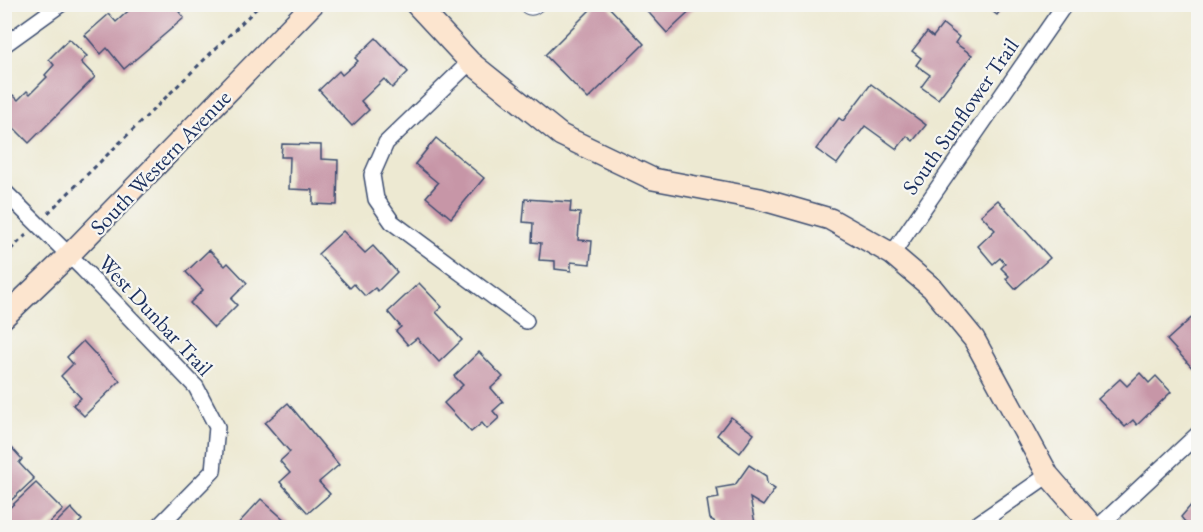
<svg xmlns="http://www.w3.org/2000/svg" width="1203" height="532" font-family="'EB Garamond',serif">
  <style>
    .building { fill: #c796a7 }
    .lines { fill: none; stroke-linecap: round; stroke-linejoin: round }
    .lane-casing { stroke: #3a4b6f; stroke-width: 10 }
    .street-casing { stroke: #3a4b6f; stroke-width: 18 }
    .secondary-casing { stroke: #3a4b6f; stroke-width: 24 }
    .path { stroke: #3a4b6f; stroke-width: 3; stroke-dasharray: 4.5 4.5; stroke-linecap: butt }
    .lane { stroke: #fff; stroke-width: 8 }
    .street { stroke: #fff; stroke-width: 15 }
    .secondary { stroke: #fce5cf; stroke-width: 21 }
    .labels { text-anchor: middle; stroke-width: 4.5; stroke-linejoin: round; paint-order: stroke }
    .street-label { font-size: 22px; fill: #1b2f5e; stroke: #f6f6f2 }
  </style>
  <rect width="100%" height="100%" fill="#f6f6f2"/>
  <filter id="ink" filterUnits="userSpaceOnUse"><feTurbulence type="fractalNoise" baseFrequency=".0167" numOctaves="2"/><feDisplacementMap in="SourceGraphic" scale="12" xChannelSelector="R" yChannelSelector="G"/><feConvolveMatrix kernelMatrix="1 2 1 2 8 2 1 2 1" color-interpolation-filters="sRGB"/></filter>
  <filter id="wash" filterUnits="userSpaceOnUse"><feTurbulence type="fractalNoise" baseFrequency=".008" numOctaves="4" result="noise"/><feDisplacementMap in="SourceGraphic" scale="24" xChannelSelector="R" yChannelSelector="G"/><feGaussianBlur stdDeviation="1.35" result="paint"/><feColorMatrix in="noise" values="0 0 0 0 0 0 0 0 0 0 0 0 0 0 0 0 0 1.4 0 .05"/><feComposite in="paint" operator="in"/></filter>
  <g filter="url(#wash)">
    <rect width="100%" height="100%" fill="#ede9d2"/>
    <g id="blocks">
      <g class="building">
        <polygon points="136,4 173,4 184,18 124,69 107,48 101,54 85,35 109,14 116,22"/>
        <polygon points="596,4 606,4 644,44 588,99 545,55"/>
        <polygon points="641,4 698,4 667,33"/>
        <polygon points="983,4 1005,4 997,15"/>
        <polygon points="943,24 959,37 955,43 972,55 938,99 921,87 930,75 916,65 921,58 912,51 927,32 933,37"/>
        <polygon points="376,38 408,72 392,88 384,79 361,101 369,110 352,126 319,90 339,71 342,75 358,61 355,58"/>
        <polygon points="69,39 87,56 81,62 95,77 29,143 14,128 9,133 4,129 4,104 13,95 18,100 27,91 30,94 47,77 45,75 54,65 49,59"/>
        <polygon points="871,84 926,125 913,141 907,136 897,149 865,126 837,164 816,149 839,118 843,121"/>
        <polygon points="436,138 484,178 451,218 426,197 438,183 415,164"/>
        <polygon points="282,144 321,145 321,159 338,160 337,205 313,204 313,190 289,189 290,157 281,157"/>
        <polygon points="525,199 571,202 570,212 580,213 578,240 592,241 590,264 571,262 571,271 555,269 555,261 539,260 541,243 532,242 533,223 523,222"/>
        <polygon points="998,200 1050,258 1015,289 1006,279 1009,276 1001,268 1005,264 1000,258 993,264 978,246 995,230 981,215"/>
        <polygon points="343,231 365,253 373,246 397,272 378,291 375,288 365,296 354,284 350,288 318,254"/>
        <polygon points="209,250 225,266 228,263 247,283 231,299 237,305 214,328 190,303 203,290 186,272"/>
        <polygon points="419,283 442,307 436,312 462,340 439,362 417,338 408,345 396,331 401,327 388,312"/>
        <polygon points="1198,312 1198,368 1195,371 1167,340"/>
        <polygon points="83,341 120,381 84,416 73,405 81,398 61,376 73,364 67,357"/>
        <polygon points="479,352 503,377 491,388 503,402 493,411 499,418 487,429 482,423 471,432 444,403 463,385 454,376"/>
        <polygon points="1140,373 1149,383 1156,376 1171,392 1137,425 1133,420 1125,427 1098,399 1120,379 1127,386"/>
        <polygon points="288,403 339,465 319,482 330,494 308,513 280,482 290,473 280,461 290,452 265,423"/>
        <polygon points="731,417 754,434 740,453 717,435"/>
        <polygon points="12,448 22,459 19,463 34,479 4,507 4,454"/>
        <polygon points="749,465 766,476 767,484 775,489 763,506 750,498 756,528 716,528 714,521 710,519 707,500 719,498 717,488 735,485"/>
        <polygon points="36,483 63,510 44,528 4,528 4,513"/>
        <polygon points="1198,497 1198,528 1190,528 1181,517"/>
        <polygon points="261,499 288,523 285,528 234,528"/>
        <polygon points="71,508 82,520 78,524 81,528 51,528"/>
      </g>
    </g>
  </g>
  <g filter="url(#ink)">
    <use href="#blocks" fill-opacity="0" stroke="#3a4b6f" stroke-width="1.5"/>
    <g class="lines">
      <g class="lane-casing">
        <path id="lane" d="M 520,4 C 528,13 534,13 542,4"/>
      </g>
      <g class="street-casing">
        <g id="street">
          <polyline points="4,45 61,4"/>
          <polyline points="470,62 386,143 372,175 376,199 392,222 526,321"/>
          <polyline points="4,191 83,269 196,387 217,427 213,471 157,528"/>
          <polyline points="892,254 1065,4"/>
          <polyline points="972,528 1048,475"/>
          <polyline points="1097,528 1198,434"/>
        </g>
      </g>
      <g class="secondary-casing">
        <g id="secondary">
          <polyline points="416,4 470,62 561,135 653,179 760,199 830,219 892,254 932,288 974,339 1048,475 1094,528"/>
          <polyline points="4,317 69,255 313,4"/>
        </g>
      </g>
      <g class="path">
        <polyline points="48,213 261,4"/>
        <polyline points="4,256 26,235"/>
      </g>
      <use href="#lane" class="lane"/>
      <use href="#street" class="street"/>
      <use href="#secondary" class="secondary"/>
    </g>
  </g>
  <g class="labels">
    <g class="street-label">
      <text transform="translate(960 116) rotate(-55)" y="8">South Sunflower Trail</text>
      <text transform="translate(160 162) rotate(-46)" y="8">South Western Avenue</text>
      <text transform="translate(156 315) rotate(47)" y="8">West Dunbar Trail</text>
    </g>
  </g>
  <rect width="1203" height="532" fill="none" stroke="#f6f6f2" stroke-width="24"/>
</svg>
